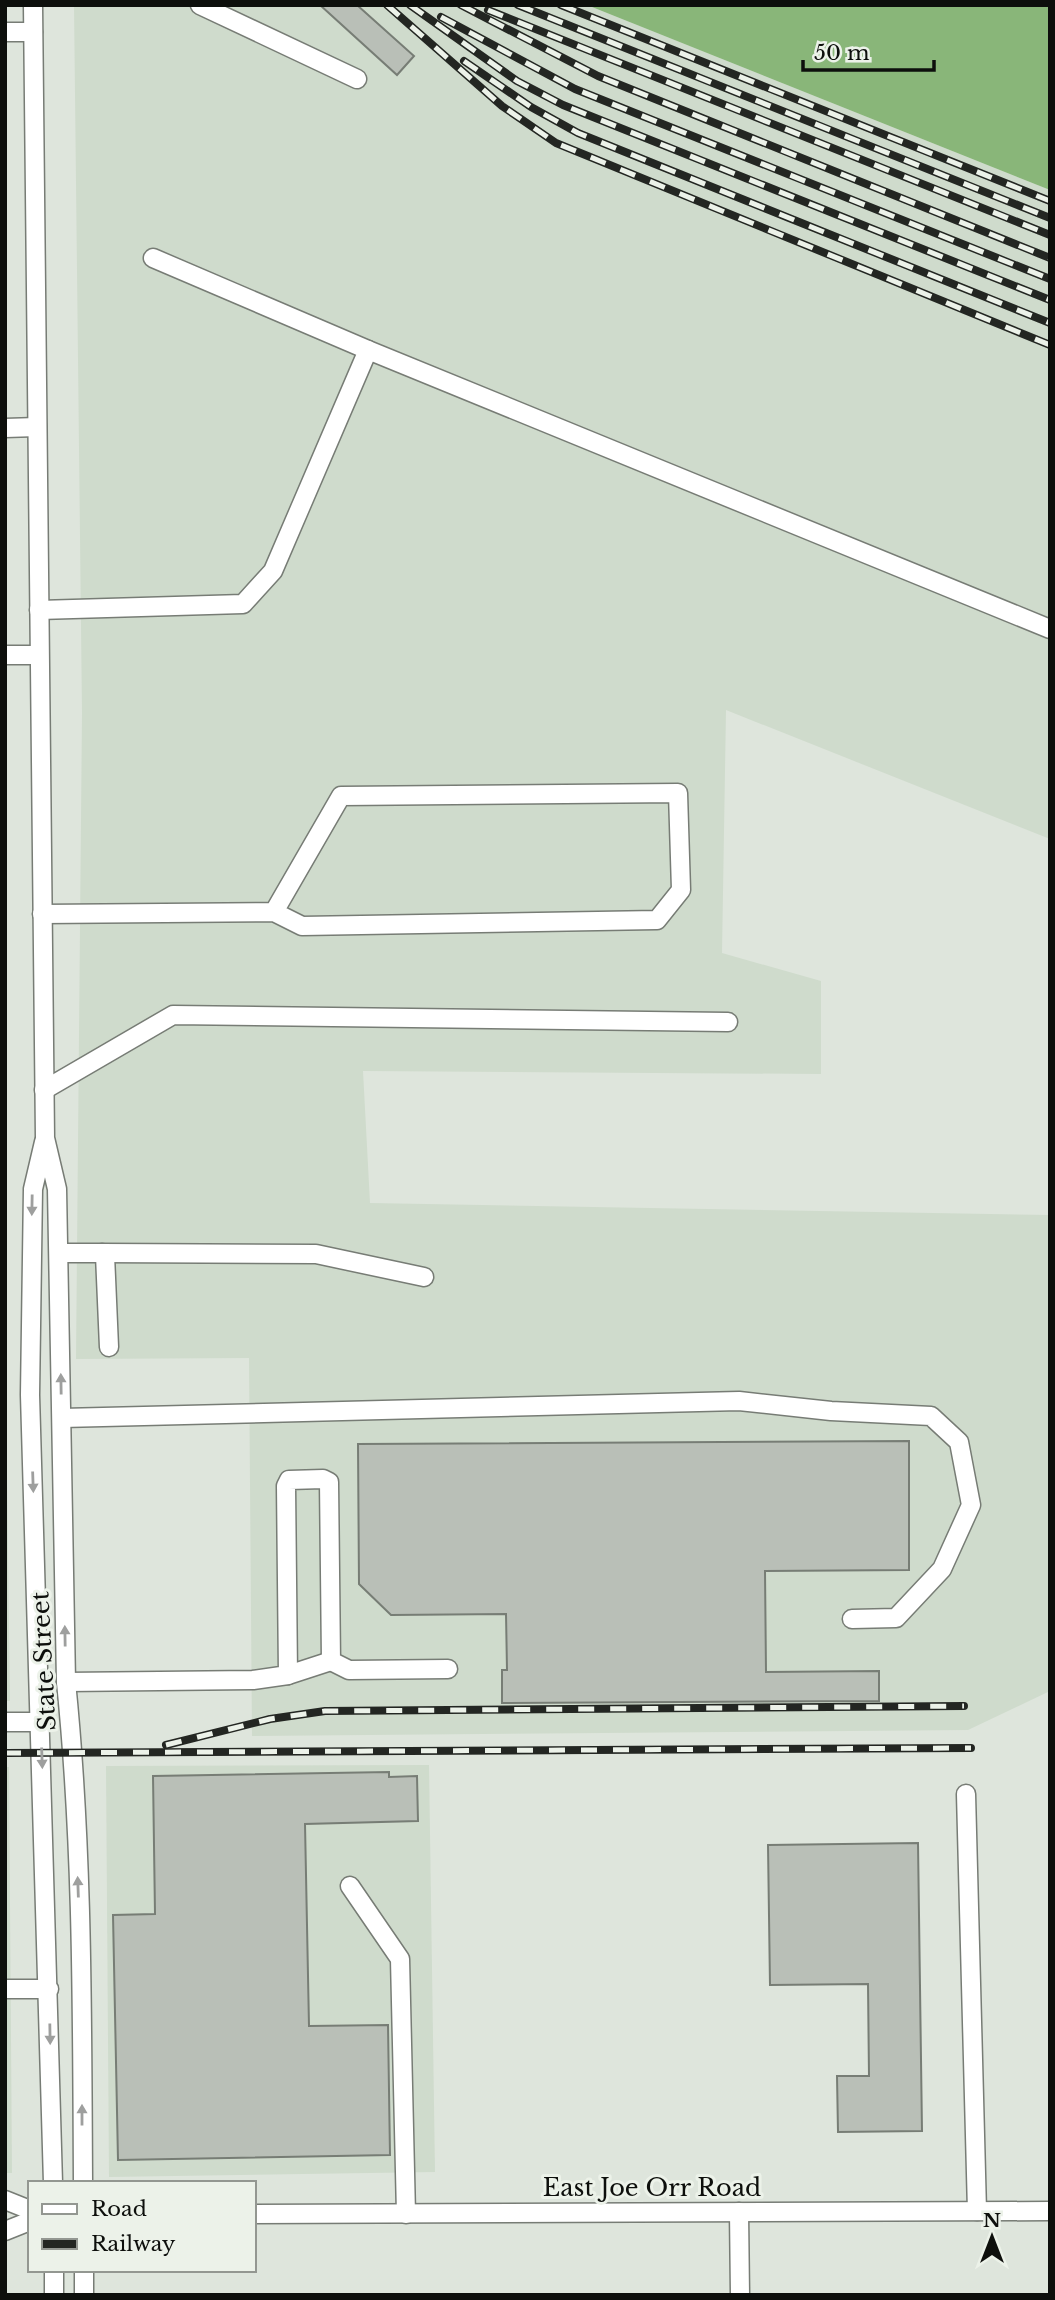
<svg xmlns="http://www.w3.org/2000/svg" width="1055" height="2300" font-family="'Libre Baskerville',serif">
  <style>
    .built { fill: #cfdbcc }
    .forest { fill: #89b679 }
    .building { fill: #b9bfb7; stroke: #777d75; stroke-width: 2 }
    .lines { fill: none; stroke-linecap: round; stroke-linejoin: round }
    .minor-casing { stroke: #777c75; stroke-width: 21 }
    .minor { stroke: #fff; stroke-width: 18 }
    .rail-casing { stroke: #232622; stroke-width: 8 }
    .rail { stroke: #ecf2e9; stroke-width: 5; stroke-dasharray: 16; stroke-linecap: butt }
    .oneway { fill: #9e9f9e }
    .labels { text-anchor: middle; stroke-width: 6; stroke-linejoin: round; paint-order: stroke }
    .street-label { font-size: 24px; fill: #0d0f0c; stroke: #ecf2e9 }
  </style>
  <rect width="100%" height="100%" fill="#dee5dc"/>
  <g class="built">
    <polygon points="74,5 587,5 1050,190 1050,839 726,710 722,953 821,981 821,1074 363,1071 370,1203 1050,1215 1050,1691 968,1730 252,1736 249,1358 76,1359 82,713"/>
    <polygon points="5,1323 10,1701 5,1701"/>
    <polygon points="429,1765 435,2172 109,2177 106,1766"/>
    <polygon points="5,1767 9,1767 12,2173 5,2173"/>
  </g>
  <polygon class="forest" points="587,5 1050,5 1050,190"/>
  <g class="building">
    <polygon points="320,5 357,5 414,56 397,75"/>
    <polygon points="909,1441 909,1570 765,1571 766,1672 879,1671 879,1701 502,1703 502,1670 507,1670 506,1614 391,1615 359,1584 358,1444"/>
    <polygon points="389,1772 389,1777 417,1776 418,1821 305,1824 309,2026 388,2025 390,2155 118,2160 113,1915 155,1914 153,1776"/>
    <polygon points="918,1843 922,2131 838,2132 837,2076 869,2076 868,1984 770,1985 768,1845"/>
  </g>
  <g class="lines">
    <g class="minor-casing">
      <g id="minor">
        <path d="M 33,5 L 45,1138 L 57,1189 L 66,1682 C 83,1848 82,2016 83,2183"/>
        <polyline points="200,5 357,79"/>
        <polyline points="5,32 33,32"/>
        <polyline points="153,258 368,350"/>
        <polyline points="5,428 37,427"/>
        <polyline points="39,610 243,604 273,571 368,350 1050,629"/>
        <polyline points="5,655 39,655"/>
        <polyline points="42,914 274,912 302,926 657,920 681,890 678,793 341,796 274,912"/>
        <polyline points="44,1090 173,1015 728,1022"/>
        <polyline points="44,1142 33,1189 30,1395 53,2183"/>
        <polyline points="59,1253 102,1253 105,1255 109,1347"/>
        <polyline points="102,1253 316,1254 424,1277"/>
        <polyline points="62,1418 739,1401 831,1411 931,1416 959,1442 971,1505 942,1569 896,1618 852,1619"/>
        <polyline points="288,1675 331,1661"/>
        <polyline points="66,1682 253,1680 288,1675 286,1486 289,1480 323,1479 329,1482 331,1661 349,1670 448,1669"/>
        <polyline points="5,1722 41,1722"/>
        <polyline points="966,1794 977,2211"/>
        <polyline points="350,1886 400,1959 406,2214"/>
        <polyline points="5,1989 49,1989"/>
        <polyline points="5,2200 30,2210"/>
        <polyline points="739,2212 740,2295"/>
        <polyline points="254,2214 1050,2211"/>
        <polyline points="5,2231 30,2221"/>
        <polyline points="54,2270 54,2295"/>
        <polyline points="84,2270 84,2295"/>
      </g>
    </g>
    <use href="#minor" class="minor"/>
    <g class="rail-casing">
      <g id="rail">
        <polyline points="387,5 502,106 556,143 1050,345"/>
        <polyline points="410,5 517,81 563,105 1050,300"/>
        <polyline points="461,5 598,76 1050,258"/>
        <polyline points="518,5 1050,218"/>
        <polyline points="561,5 1050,201"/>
        <polyline points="488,10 1050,235"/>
        <polyline points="441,17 575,89 1050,279"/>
        <polyline points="464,61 531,107 578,133 1050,323"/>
        <polyline points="166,1745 270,1719 325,1711 964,1706"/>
        <polyline points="5,1753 971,1748"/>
      </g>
    </g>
    <use href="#rail" class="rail"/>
  </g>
  <defs><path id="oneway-solid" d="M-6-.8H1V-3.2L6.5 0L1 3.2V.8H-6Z" transform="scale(1.75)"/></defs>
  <g class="oneway">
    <use href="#oneway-solid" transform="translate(32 1205) rotate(91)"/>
    <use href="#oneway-solid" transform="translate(61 1384) rotate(-91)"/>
    <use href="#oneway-solid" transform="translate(33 1482) rotate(88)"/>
    <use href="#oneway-solid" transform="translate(65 1636) rotate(-91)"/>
    <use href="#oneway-solid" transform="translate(42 1758) rotate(88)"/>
    <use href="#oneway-solid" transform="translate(78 1887) rotate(-92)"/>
    <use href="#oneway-solid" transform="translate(50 2034) rotate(89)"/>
    <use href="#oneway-solid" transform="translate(82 2115) rotate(-90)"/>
  </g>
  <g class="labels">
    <g class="street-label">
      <text transform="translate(44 1661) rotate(-93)" y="8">State Street</text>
      <text x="652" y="2196">East Joe Orr Road</text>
    </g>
  </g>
  <rect width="1055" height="2300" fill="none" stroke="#0d0f0c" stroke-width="14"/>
  <rect x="28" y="2181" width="228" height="91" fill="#ecf2e9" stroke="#939791" stroke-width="2"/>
  <rect x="42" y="2204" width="35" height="10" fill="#ffffff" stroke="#939791" stroke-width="2"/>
  <text x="91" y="2216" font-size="21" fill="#0d0f0c">Road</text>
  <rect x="42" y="2239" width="35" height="10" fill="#232622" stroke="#939791" stroke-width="2"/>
  <text x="91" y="2251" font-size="21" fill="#0d0f0c">Railway</text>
  <g transform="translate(992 2237)" stroke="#ecf2e9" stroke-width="5" paint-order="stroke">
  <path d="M0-5L12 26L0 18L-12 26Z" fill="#0d0f0c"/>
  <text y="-10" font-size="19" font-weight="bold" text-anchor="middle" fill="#0d0f0c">N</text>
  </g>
  <path d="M803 60v10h131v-10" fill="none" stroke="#0d0f0c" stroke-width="3.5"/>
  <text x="814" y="60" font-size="21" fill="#0d0f0c" stroke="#ecf2e9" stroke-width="5" paint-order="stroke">50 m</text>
</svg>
